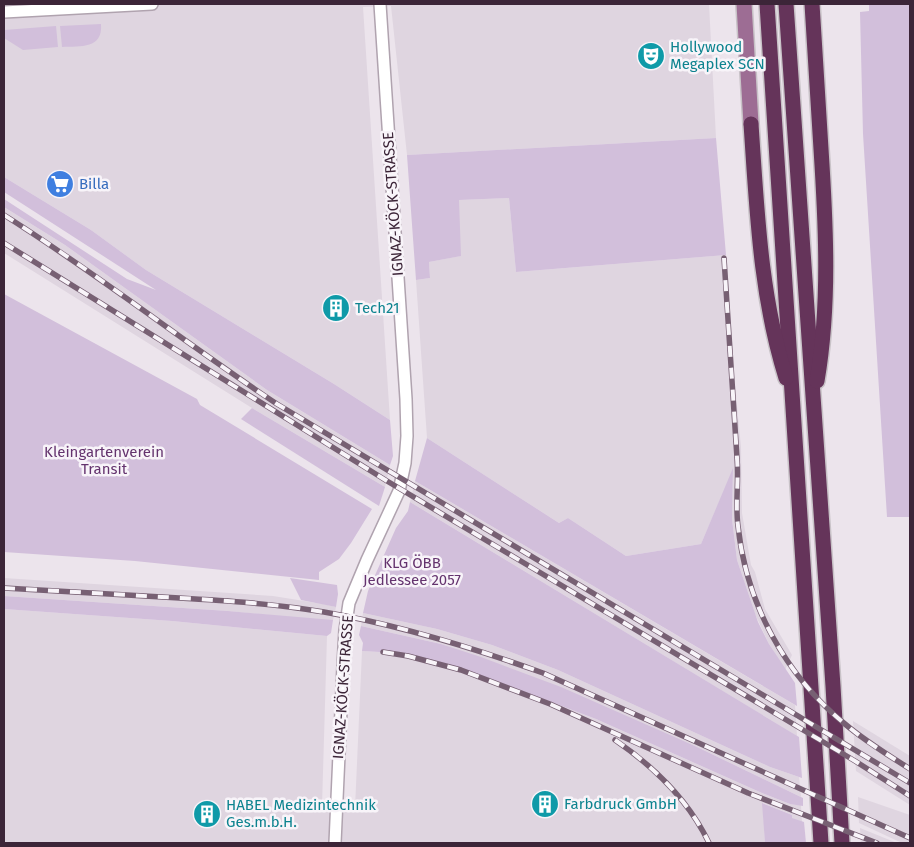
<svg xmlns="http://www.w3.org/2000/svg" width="914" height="847" font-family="'Fira Sans',sans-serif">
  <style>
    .built { fill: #dfd5e0 }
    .green { fill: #d2bfdb }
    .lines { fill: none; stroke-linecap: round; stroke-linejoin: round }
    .street-casing { stroke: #b0a3af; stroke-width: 14 }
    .primary-casing { stroke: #c8c2c7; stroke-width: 18 }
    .highway-casing { stroke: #c8c2c7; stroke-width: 18 }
    .street { stroke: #fff; stroke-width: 11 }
    .primary { stroke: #9d6d94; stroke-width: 15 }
    .highway { stroke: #65345a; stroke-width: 15 }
    .rail-casing { stroke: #776073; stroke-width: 5.5 }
    .rail { stroke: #f8f4f9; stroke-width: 4; stroke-dasharray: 11; stroke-linecap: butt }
    .labels { text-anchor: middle; stroke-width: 5; stroke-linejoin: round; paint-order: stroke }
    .culture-label { font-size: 15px; fill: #0d838f; stroke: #f8f4f9; text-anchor: start }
    .shop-label { font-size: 15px; fill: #366cbe; stroke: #f8f4f9; text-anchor: start }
    .street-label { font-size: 15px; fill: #3c2538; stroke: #f8f4f9 }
    .park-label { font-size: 15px; fill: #64336e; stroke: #f8f4f9 }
  </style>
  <rect width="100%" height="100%" fill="#ece4ec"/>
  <g class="built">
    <polygon points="4,4 709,4 716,138 407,155 391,6 363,7 390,420 334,384 146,270 91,230 4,177"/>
    <polygon points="509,198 516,272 726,255 729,324 741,447 742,513 751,565 755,572 765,609 792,655 785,670 769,644 755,614 737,560 732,519 733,470 701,544 626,556 568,518 559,523 427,438 416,280 430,278 429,262 460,256 458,200"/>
    <polygon points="4,207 65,245 267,390 390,465 385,487 252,408 4,253"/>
    <polygon points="415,481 795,705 797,736 410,502"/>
    <polygon points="4,578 273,596 323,604 336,607 333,620 318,620 228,611 4,596"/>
    <polygon points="4,609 172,621 327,636 322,806 355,808 362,651 397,653 472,672 596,719 762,793 790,804 801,805 802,822 791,818 792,815 763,803 765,843 4,843"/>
    <polygon points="363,613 437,629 492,645 558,670 770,767 799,777 801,797 695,746 441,644 361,626"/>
    <polygon points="853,721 910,756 910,805 856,771"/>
    <polygon points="858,797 910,815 910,843 902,843 859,823"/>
    <polygon points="860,828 897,843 861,843"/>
  </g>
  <g class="green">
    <polygon points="869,4 910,4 910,517 887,517 863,134 860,12 869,11"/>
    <path d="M 101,24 C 103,49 81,46 62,47 L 60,26 Z"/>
    <polygon points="56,26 58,47 23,50 4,38 4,30"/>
    <polygon points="716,138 726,255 516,272 509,198 459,200 461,256 429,262 430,278 416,280 407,155"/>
    <polygon points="4,177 91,230 146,270 334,384 390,420 393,456 390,465 267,390 65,245 4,207 4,199 127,279 156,290 4,192"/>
    <polygon points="4,294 197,399 200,405 372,509 351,543 339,559 319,572 319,580 135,561 4,552"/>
    <polygon points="252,408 385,487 379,506 241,419"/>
    <polygon points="427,438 559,523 568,518 626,556 701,544 733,468 732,519 737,560 758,622 769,644 795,683 797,706 415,481"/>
    <polygon points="410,502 799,737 802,778 770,767 558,670 492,645 437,629 363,613 368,591 396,528 408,511"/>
    <polygon points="290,578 337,585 338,594 336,607 301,600"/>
    <polygon points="4,596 228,611 333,620 331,633 327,636 172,621 4,609"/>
    <polygon points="361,626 441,644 481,657 561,687 695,746 803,798 803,806 790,804 762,793 596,719 472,672 397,653 362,651 363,643 359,635"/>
    <polygon points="762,803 792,815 792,818 804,822 806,843 765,843"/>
  </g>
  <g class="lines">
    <g class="street-casing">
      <g id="street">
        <polyline points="4,12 152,4"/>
        <polyline points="335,843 343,666 345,630 349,603 367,560 399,491 405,463 407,436 406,399 380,4"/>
      </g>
    </g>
    <g class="primary-casing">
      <polyline id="primary" points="744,4 751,124"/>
    </g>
    <g class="highway-casing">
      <g id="highway">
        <polyline points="767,4 821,843"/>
        <polyline points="786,4 833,686 842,843"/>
        <path d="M 812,4 C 815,52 818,100 821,149 C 826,226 830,305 817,381"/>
        <path d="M 751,124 C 757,210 760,295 786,378"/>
      </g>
    </g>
    <use href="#street" class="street"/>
    <use href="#primary" class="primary"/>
    <use href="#highway" class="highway"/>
    <g class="rail-casing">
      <g id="rail">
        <path d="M 4,215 C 98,274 185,343 277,404 L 910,783"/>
        <polyline points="4,243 387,481 855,761 910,796"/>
        <path d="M 724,258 C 728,325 733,391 737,458 C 739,481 735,504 738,526 C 746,603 785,675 845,724 C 865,741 888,755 910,769"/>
        <path d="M 4,588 C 57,591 110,594 162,597 C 217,600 271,603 324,612 C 399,625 471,647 543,673 L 910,838"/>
        <polyline points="383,652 408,656 461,670 550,704 748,793 877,843"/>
        <path d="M 615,740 C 653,766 689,801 709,843"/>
      </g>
    </g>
    <use href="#rail" class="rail"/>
  </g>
  <defs>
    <g id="theatre-disc" transform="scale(1.4375)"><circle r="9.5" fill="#0f9aa8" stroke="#f8f4f9"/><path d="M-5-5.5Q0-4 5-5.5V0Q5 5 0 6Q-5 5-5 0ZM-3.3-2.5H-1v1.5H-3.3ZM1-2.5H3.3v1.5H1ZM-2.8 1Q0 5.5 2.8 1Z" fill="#fff"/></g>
    <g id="supermarket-disc" transform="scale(1.4375)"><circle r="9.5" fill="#3f7fe0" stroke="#f8f4f9"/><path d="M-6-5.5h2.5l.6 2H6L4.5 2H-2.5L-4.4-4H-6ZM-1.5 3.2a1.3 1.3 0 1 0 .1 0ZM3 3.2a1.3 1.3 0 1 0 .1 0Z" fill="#fff"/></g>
    <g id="building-disc" transform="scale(1.4375)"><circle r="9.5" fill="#0f9aa8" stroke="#f8f4f9"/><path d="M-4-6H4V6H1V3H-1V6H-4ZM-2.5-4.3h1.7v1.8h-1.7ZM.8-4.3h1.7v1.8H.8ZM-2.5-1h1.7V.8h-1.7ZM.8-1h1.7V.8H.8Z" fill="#fff"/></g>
  </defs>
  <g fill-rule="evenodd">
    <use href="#theatre-disc" x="651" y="56"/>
    <use href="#supermarket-disc" x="60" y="184"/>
    <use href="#building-disc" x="336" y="308"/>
    <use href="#building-disc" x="545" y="804"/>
    <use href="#building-disc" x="207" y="814"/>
  </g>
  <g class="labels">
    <g class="culture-label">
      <text x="670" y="52">Hollywood<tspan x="670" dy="17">Megaplex SCN</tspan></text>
      <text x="355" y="313">Tech21</text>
      <text x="564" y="809">Farbdruck GmbH</text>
      <text x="226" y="810">HABEL Medizintechnik<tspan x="226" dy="17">Ges.m.b.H.</tspan></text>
    </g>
    <g class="shop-label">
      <text x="79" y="189">Billa</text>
    </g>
    <g class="street-label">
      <text transform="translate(393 204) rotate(-94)" y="5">IGNAZ-KÖCK-STRASSE</text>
      <text transform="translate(343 687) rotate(-86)" y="5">IGNAZ-KÖCK-STRASSE</text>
    </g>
    <g class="park-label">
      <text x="104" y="457">Kleingartenverein<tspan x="104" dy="17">Transit</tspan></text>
      <text x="412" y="568">KLG ÖBB<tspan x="412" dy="17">Jedlessee 2057</tspan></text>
    </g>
  </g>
  <rect width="914" height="847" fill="none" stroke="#3c2538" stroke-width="10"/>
</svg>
